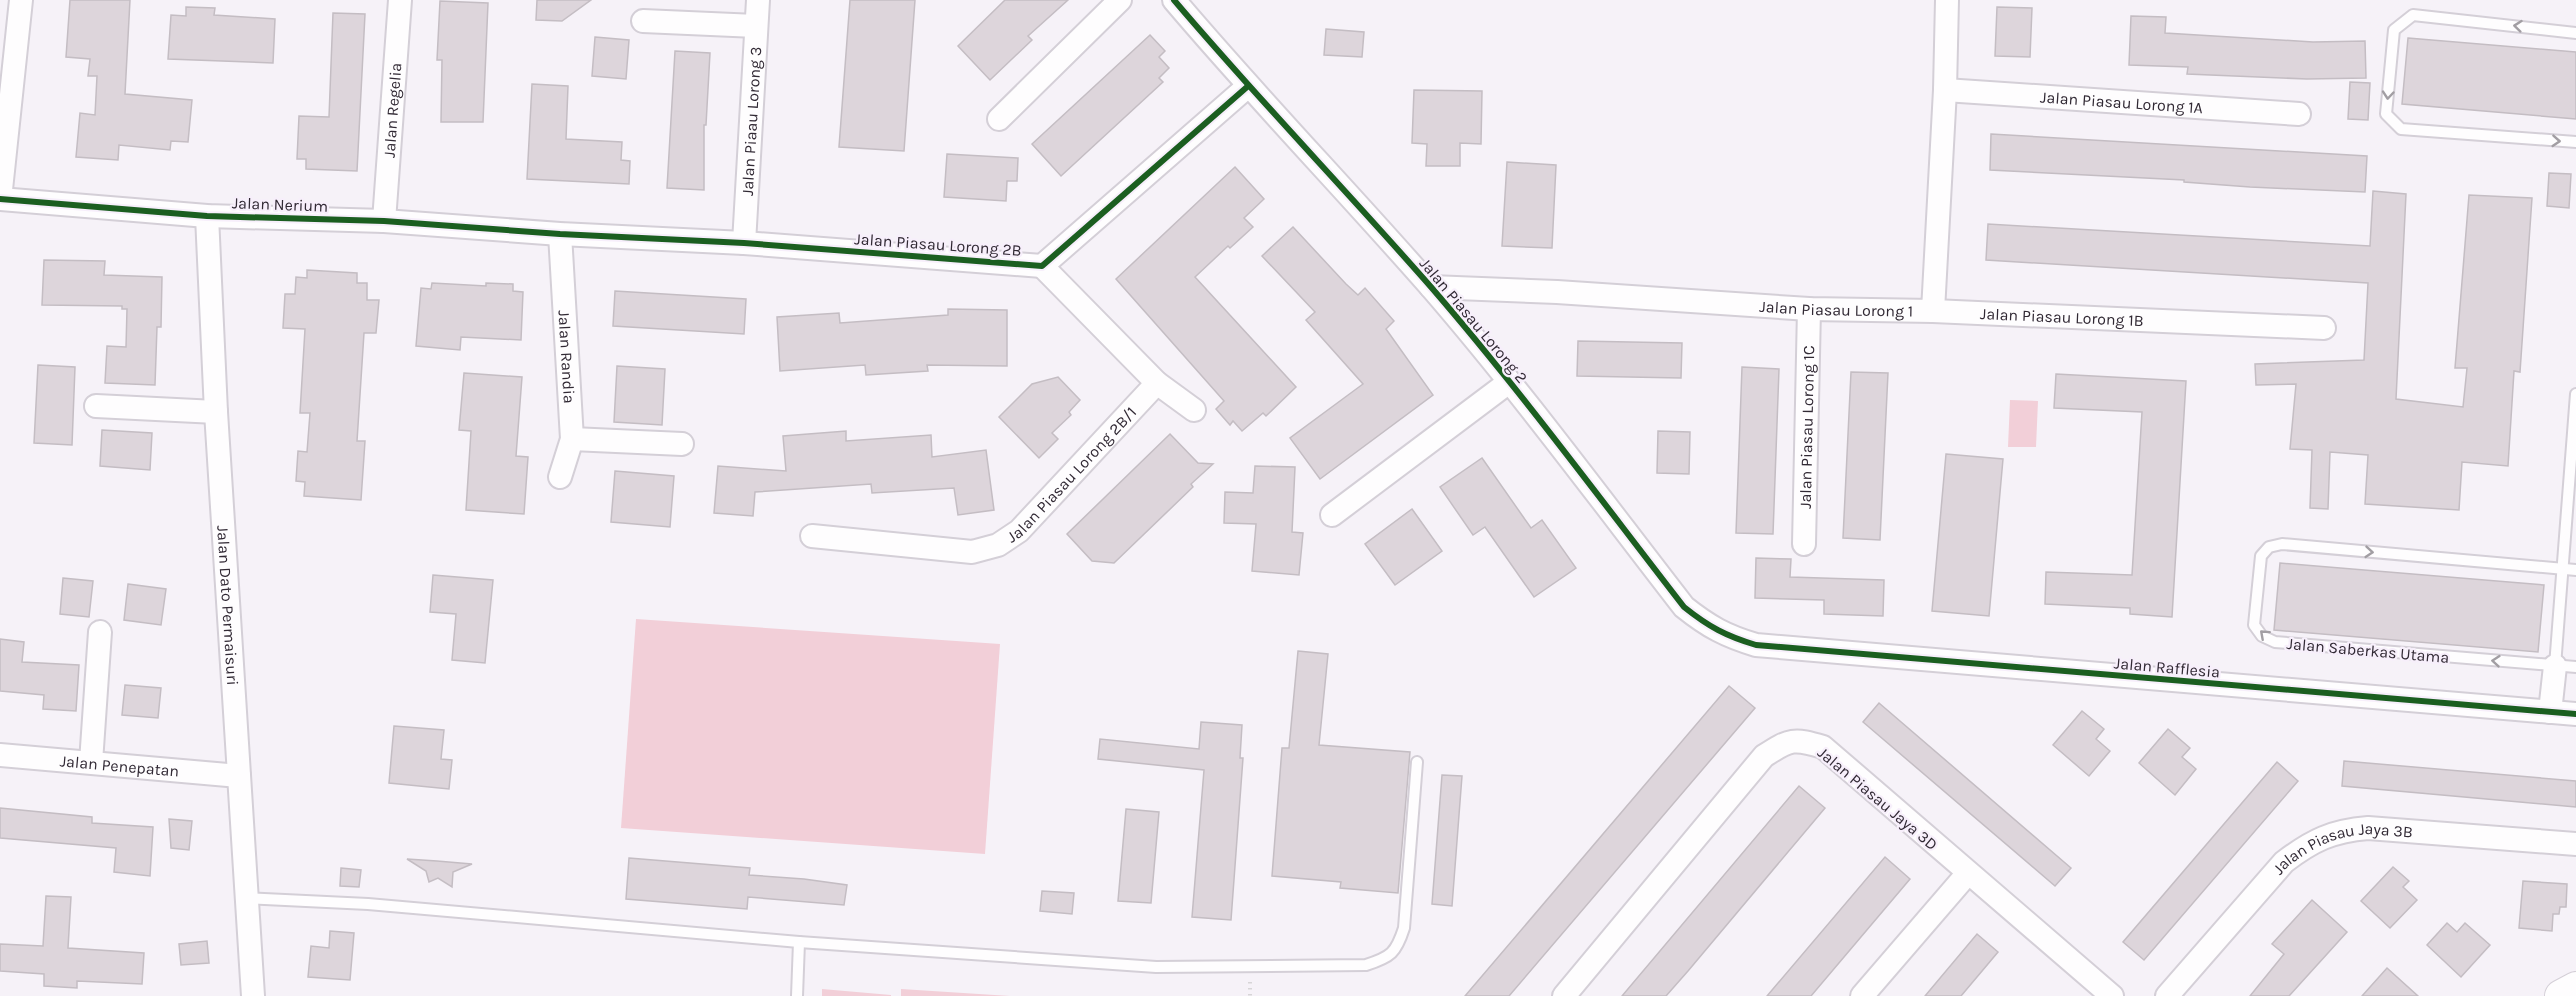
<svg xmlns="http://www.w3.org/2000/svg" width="2576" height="996" font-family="Karla,sans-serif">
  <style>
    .green { fill: #f2cfd8 }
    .building { fill: #ddd5db; stroke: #c4bdc3; stroke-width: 1.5 }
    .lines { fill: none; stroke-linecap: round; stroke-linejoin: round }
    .lane-casing { stroke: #d4cfd7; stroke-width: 14 }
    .street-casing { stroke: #d4cfd7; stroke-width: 26 }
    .secondary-casing { stroke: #d4cfd7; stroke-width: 34 }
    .path { stroke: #d7d5d7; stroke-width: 4; stroke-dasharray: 1.5 4.5; stroke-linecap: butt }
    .lane { stroke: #fefdfe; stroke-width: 10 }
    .street { stroke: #fefdfe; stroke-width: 22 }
    .secondary { stroke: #fefdfe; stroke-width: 32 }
    .cycleway-casing { stroke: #f7effb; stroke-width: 10 }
    .cycleway { stroke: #1b5e20; stroke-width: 6 }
    .oneway { stroke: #a29ea3 }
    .labels { text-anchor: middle; stroke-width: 4.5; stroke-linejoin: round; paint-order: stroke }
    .street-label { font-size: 16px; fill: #312934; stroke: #f7effb }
  </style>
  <rect width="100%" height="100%" fill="#f6f2f8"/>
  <g class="green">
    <polygon points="2010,400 2038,401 2036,447 2008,447"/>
    <polygon points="636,619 1000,644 985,854 621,828"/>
    <polygon points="822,989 891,995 891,996 822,996"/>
    <polygon points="901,989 1010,996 901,996"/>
  </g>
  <g class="building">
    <polygon points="70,0 130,0 125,94 192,100 188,142 171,141 170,150 119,145 118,160 76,157 80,113 95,115 97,76 88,76 90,59 66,57"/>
    <polygon points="537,0 591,0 562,21 536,20"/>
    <polygon points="850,0 915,0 904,151 839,147"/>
    <polygon points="1005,0 1068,0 1028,36 1032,40 990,80 958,46"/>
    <polygon points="440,1 488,3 483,122 441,122 442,60 437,60"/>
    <polygon points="186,7 215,8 214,15 275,19 273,63 168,59 171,15 186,16"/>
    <polygon points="1997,7 2032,8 2030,57 1995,56"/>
    <polygon points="333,13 365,14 357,171 306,169 306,159 297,159 299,116 329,117"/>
    <polygon points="2131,16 2166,17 2165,33 2313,42 2365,41 2366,78 2307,79 2187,74 2188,67 2129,65"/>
    <polygon points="1326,29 1364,32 1362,57 1324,55"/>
    <polygon points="1150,35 1165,51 1159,57 1169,68 1159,78 1163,82 1061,176 1032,144"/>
    <polygon points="595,37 629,40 626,79 592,76"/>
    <polygon points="2408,38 2576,52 2576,119 2402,104"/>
    <polygon points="675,51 710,53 706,125 704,125 704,190 667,188"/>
    <polygon points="2350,82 2370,83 2368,120 2348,119"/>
    <polygon points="532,84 568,86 566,139 622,142 621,160 630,161 629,184 527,179"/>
    <polygon points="1414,90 1482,91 1481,144 1460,143 1460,166 1426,166 1427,144 1412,143"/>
    <polygon points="1991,134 2367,156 2365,192 2250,187 2184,182 2184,180 1990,170"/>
    <polygon points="947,154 1018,158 1017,181 1007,181 1006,201 944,197"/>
    <polygon points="1507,162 1556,165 1552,248 1502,246"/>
    <polygon points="1235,167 1264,199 1244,218 1253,227 1230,248 1228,246 1195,277 1296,387 1266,416 1263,413 1242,431 1233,421 1230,425 1216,409 1224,401 1116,279"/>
    <polygon points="2549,173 2571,174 2569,208 2547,206"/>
    <polygon points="2373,191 2406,194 2396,399 2463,407 2467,368 2455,368 2469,195 2532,198 2520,372 2514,371 2508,466 2462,462 2459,510 2365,504 2368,455 2330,452 2328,509 2310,508 2312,450 2290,449 2296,384 2256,385 2255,364 2364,360 2368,283 1986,260 1988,224 2370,246"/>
    <polygon points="1293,227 1346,284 1358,295 1365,288 1394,321 1386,329 1433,395 1320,479 1290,438 1363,384 1306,320 1315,312 1262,256"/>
    <polygon points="44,260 105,261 104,275 162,277 161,327 157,327 155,385 105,383 107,346 126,347 127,309 122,309 122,306 42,305"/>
    <polygon points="307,270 357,273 357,283 367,283 367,300 379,300 376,333 364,333 357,441 365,441 361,500 304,496 305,482 296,481 298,451 307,452 310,413 300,413 305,329 283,328 285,294 295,294 296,277 307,278"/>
    <polygon points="432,283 486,286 486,283 513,284 513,291 523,292 521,340 461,337 460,350 416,346 421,288 431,289"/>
    <polygon points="615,291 746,299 744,334 613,326"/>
    <polygon points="948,309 1007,310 1007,366 927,365 928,371 866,375 865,365 780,371 777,317 839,313 840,323 948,315"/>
    <polygon points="1578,341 1682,343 1681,378 1577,376"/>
    <polygon points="38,365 75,367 72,445 34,443"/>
    <polygon points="617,366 665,369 662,425 614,422"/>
    <polygon points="1742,367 1779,369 1773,534 1736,533"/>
    <polygon points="1851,372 1888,373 1880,540 1843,538"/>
    <polygon points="464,373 522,377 516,456 528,457 524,514 466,510 471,431 459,430"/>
    <polygon points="2056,374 2186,381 2172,617 2130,614 2130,608 2045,604 2046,572 2132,575 2142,412 2054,408"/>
    <polygon points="1058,377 1080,400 1069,412 1071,415 1052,433 1058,439 1039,458 999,417 1032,384"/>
    <polygon points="102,430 152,433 150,470 100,466"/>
    <polygon points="846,431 846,441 931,435 932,457 986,450 994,510 958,515 954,488 872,493 871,484 755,492 753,516 714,513 718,466 786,471 783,436"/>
    <polygon points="1658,431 1690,432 1689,474 1657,473"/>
    <polygon points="1170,434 1198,463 1213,464 1191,484 1193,487 1114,563 1092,561 1067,534"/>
    <polygon points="1946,454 2003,459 1989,616 1932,611"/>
    <polygon points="1482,458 1531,528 1542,520 1576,568 1534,597 1485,527 1473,535 1440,487"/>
    <polygon points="1255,466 1295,467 1292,532 1303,533 1299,575 1252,571 1256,524 1224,523 1225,492 1253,493"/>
    <polygon points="615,471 674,476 670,527 611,522"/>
    <polygon points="1412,509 1442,551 1395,585 1365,544"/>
    <polygon points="1756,558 1791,559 1790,577 1884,580 1883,616 1824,614 1824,600 1755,598"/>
    <polygon points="2280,563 2544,585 2538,652 2274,630"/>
    <polygon points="433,575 493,580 485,663 452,660 456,614 430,612"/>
    <polygon points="63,578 93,581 89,617 60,614"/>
    <polygon points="128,584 166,589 161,625 124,620"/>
    <polygon points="0,639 24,642 22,662 79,665 76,711 43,709 44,695 0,691"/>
    <polygon points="1298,651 1328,654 1319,745 1410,752 1398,893 1340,888 1341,882 1272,876 1282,748 1289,748"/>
    <polygon points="125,685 161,688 158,718 122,715"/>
    <polygon points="1729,686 1755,708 1509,996 1465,996"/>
    <polygon points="1879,703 2071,868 2055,886 1863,722"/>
    <polygon points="2082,711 2104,729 2096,739 2110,751 2089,776 2053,745"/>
    <polygon points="1201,722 1242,725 1240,758 1243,758 1231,920 1192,917 1204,770 1098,759 1100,739 1199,749"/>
    <polygon points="394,726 444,730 441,759 452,760 449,789 389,783"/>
    <polygon points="2168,729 2190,748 2182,757 2196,769 2175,795 2139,763"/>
    <polygon points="2344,761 2576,781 2576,807 2342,786"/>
    <polygon points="2277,762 2298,781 2144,960 2123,942"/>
    <polygon points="1442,775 1462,776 1452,906 1432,904"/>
    <polygon points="1799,786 1825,808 1688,971 1666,996 1622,996"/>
    <polygon points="0,808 92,817 92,823 153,827 150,876 114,872 116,848 0,838"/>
    <polygon points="1126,809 1159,812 1151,903 1118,901"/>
    <polygon points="169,819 192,821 189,850 171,848"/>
    <polygon points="1885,857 1910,879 1811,996 1767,996"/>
    <polygon points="629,858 750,868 749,875 804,879 847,885 844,905 748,897 747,909 626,899"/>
    <polygon points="407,859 437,861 472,864 453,872 452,887 438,878 429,882 426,871"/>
    <polygon points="2393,867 2409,881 2403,887 2417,900 2390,928 2361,901"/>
    <polygon points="341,868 361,870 359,887 340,886"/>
    <polygon points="2523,881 2567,884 2566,907 2560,907 2559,914 2553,914 2552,931 2519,928"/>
    <polygon points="1042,891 1074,893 1072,914 1040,911"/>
    <polygon points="46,896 71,897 68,948 144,953 142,984 77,981 77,988 44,986 44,974 0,971 0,944 43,946"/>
    <polygon points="2312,900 2347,932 2289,996 2250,996 2284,954 2272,944"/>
    <polygon points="2447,923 2457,932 2465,923 2490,945 2461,977 2427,945"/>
    <polygon points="330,931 354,933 350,980 308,977 311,946 329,948"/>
    <polygon points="1977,934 1998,952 1961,996 1925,996"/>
    <polygon points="207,941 209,963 181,965 179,944"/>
    <polygon points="2387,968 2418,996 2362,996"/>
  </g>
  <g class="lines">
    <g class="lane-casing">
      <g id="lane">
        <polyline points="2576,33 2413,15 2394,30 2386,114 2401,129 2576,142"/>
        <polyline points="2576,570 2282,544 2269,547 2261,556 2254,625 2262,636 2275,642 2576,667"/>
        <polyline points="2555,666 2576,394"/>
        <path d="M 246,898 L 368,904 L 799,942 L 1156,967 L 1366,965 C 1391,957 1396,953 1404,928 L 1417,762"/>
        <polyline points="797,996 799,942"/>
      </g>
    </g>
    <g class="street-casing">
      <g id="street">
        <path d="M 1174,0 C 1257,98 1346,190 1431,287 C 1520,390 1601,500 1684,607 C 1709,627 1726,636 1756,645 L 2576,714"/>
        <polyline points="643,21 756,26"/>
        <path id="s1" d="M 1945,90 L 2299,114"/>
        <polyline points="999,119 1120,0"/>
        <polyline points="0,199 207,216 384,221 560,234 744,243 1042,266 1247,87"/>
        <polyline points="0,199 21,0"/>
        <path id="s2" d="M 207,216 L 216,412 L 253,996"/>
        <path id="s3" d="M 384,221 L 400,0"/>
        <path id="s4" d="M 560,234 L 572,439 L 560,477"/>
        <path id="s5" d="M 744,243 L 758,0"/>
        <path id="s6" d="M 1431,287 L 1557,292 L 1809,309 L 1933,311 L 1945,90 L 1947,0"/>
        <path id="s7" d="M 1933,311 L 2324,328"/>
        <polyline points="1157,383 1194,410"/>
        <polyline points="96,406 216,412"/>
        <polyline points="572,439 682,444"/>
        <polyline points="1332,515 1509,382"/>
        <path id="s8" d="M 812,536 L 972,552 L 998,545 L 1019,531 L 1157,383 L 1042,266"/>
        <path id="s9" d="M 1804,544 L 1809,309"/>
        <polyline points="2550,712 2555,666"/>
        <path id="s10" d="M 0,755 L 239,776"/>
        <polyline points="91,762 100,632"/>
        <path d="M 1564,996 L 1764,756 C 1790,739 1794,738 1823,747 L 2112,996"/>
        <polyline points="1862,996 1968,873"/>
        <path id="s11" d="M 2167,996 L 2284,862 C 2313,840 2332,831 2368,828 L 2576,844"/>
      </g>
    </g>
    <g class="secondary-casing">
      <polyline id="secondary" points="2561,996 2576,988"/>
    </g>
    <polyline class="path" points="1250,982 1250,996"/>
    <use href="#lane" class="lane"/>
    <use href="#street" class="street"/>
    <use href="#secondary" class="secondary"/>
    <g class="cycleway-casing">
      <g id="cycleway">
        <path d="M 1174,0 C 1257,98 1346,190 1431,287 C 1520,390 1601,500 1684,607 C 1709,627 1726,636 1756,645 L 2576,714"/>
        <polyline points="0,199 207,216 384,221 560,234 744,243 1042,266 1247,87"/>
      </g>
    </g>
    <use href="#cycleway" class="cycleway"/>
  </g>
  <defs><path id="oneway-chevron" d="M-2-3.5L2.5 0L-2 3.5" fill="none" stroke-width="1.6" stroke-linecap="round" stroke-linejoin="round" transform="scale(1.5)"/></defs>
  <g class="oneway">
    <use href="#oneway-chevron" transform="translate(2518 26) rotate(-174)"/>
    <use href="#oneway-chevron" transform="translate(2388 95) rotate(95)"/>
    <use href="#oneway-chevron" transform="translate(2556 141) rotate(4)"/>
    <use href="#oneway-chevron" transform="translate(2369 552) rotate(5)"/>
    <use href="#oneway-chevron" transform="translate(2264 634) rotate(-138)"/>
    <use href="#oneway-chevron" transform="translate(2496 661) rotate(-175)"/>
  </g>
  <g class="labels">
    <g class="street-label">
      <text dy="6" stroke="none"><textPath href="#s1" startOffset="177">Jalan Piasau Lorong 1A</textPath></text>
      <text dy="6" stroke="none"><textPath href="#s3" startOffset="111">Jalan Regelia</textPath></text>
      <text dy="6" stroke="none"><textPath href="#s5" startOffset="122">Jalan Piaau Lorong 3</textPath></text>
      <text transform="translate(280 204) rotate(2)" y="6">Jalan Nerium</text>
      <text transform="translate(938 244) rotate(4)" y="6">Jalan Piasau Lorong 2B</text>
      <text dy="6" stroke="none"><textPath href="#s6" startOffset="406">Jalan Piasau Lorong 1</textPath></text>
      <text dy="6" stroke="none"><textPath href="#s7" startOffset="129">Jalan Piasau Lorong 1B</textPath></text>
      <text transform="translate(1474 320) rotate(50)" y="6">Jalan Piasau Lorong 2</text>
      <text dy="6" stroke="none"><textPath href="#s4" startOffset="123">Jalan Randia</textPath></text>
      <text dy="6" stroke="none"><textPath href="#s9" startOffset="117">Jalan Piasau Lorong 1C</textPath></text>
      <text dy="6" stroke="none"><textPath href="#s8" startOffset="290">Jalan Piasau Lorong 2B/1</textPath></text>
      <text dy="6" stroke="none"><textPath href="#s2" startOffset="390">Jalan Dato Permaisuri</textPath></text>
      <text transform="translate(2368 650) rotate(5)" y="6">Jalan Saberkas Utama</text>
      <text transform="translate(2167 667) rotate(5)" y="6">Jalan Rafflesia</text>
      <text dy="6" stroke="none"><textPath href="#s10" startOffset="120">Jalan Penepatan</textPath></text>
      <text transform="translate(1878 798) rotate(40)" y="6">Jalan Piasau Jaya 3D</text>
      <text dy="6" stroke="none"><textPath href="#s11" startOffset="240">Jalan Piasau Jaya 3B</textPath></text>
    </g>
  </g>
</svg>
